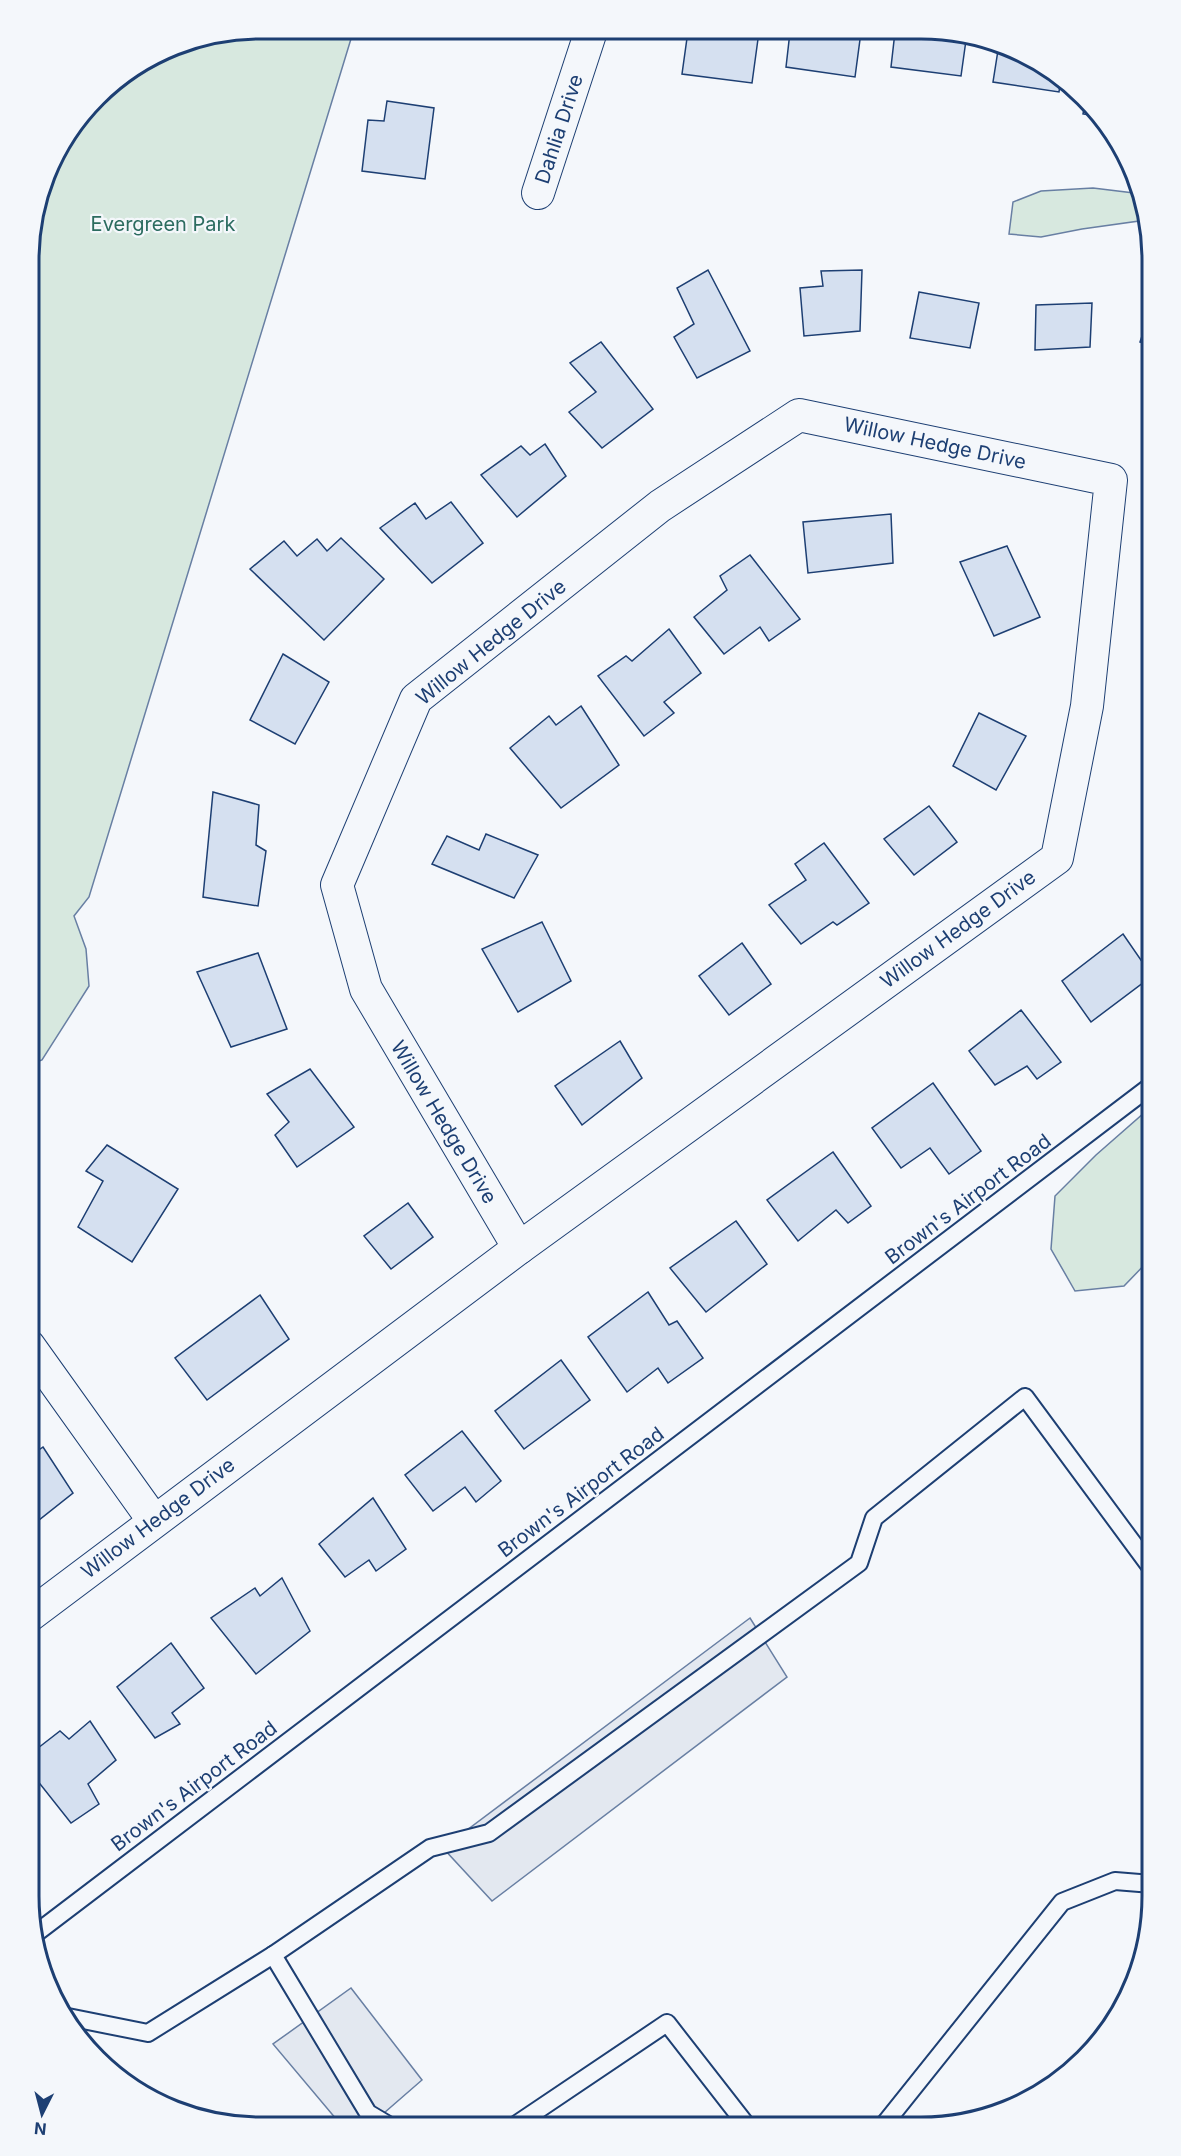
<svg xmlns="http://www.w3.org/2000/svg" width="1181" height="2156" font-family="Inter,sans-serif">
  <style>
    .green { fill: #d7e8df; stroke: #687fa3; stroke-width: 1.5 }
    .parking { fill: #e3e8f0; stroke: #687fa3; stroke-width: 1.5 }
    .building { fill: #d5e0f0; stroke: #1d3f73; stroke-width: 1.5 }
    .lines { fill: none; stroke-linecap: round; stroke-linejoin: round }
    .lane-casing { stroke: #1d3f73; stroke-width: 20 }
    .street-casing { stroke: #1d3f73; stroke-width: 34 }
    .lane { stroke: #f4f7fb; stroke-width: 16 }
    .street { stroke: #f4f7fb; stroke-width: 32 }
    .labels { text-anchor: middle; stroke-width: 4.5; stroke-linejoin: round; paint-order: stroke }
    .street-label { font-size: 20px; fill: #1d3f73; stroke: #f4f7fb }
    .park-label { font-size: 20px; fill: #2c6c60; stroke: #f4f7fb }
    .rim { fill: none; stroke: #1d3f73; stroke-width: 3 }
  </style>
  <rect width="100%" height="100%" fill="#f4f7fb"/>
  <g class="green">
    <polygon points="260,29 354,29 89,897 74,916 86,949 89,986 42,1060 29,1065 30,230 52,157 107,86 171,46"/>
    <polygon points="1093,188 1142,194 1146,220 1082,229 1041,237 1009,234 1013,202 1041,191"/>
    <polygon points="1152,1106 1152,1257 1124,1286 1075,1291 1051,1249 1055,1196 1096,1155"/>
  </g>
  <g class="parking">
    <polygon points="750,1618 787,1677 492,1901 443,1848"/>
    <polygon points="351,1988 422,2080 369,2126 342,2126 273,2044"/>
  </g>
  <g class="building">
    <polygon points="446,30 467,30 464,36"/>
    <polygon points="688,31 705,31 758,39 752,83 682,74"/>
    <polygon points="790,32 861,32 855,77 786,67"/>
    <polygon points="895,32 967,33 961,76 891,67"/>
    <polygon points="999,44 1023,52 1061,77 1059,92 993,82"/>
    <polygon points="1086,99 1101,117 1083,114"/>
    <polygon points="387,101 434,108 425,179 362,171 368,120 384,121"/>
    <polygon points="708,270 750,351 697,378 674,337 694,324 677,288"/>
    <polygon points="862,270 860,331 804,336 800,288 823,286 821,271"/>
    <polygon points="919,292 979,303 970,348 910,338"/>
    <polygon points="1092,303 1090,347 1035,350 1036,305"/>
    <polygon points="1152,306 1152,346 1140,342"/>
    <polygon points="601,342 653,409 602,448 569,412 596,392 570,363"/>
    <polygon points="545,444 566,476 517,517 481,475 521,446 530,455"/>
    <polygon points="451,502 483,543 432,583 380,528 415,503 426,519"/>
    <polygon points="891,514 893,563 808,573 803,522"/>
    <polygon points="341,538 384,579 324,640 250,569 284,541 297,556 317,539 327,551"/>
    <polygon points="1007,546 1040,617 994,636 960,562"/>
    <polygon points="750,555 800,619 769,641 760,627 724,654 694,617 727,590 720,576"/>
    <polygon points="669,629 701,673 664,702 674,713 644,736 598,676 626,656 632,661"/>
    <polygon points="283,654 329,682 295,744 250,720"/>
    <polygon points="581,706 619,765 561,808 510,748 549,716 556,725"/>
    <polygon points="979,713 1026,736 996,790 953,766"/>
    <polygon points="213,792 259,805 256,845 266,851 258,906 203,897"/>
    <polygon points="929,806 957,842 914,875 884,839"/>
    <polygon points="486,834 538,855 514,898 432,864 447,836 479,850"/>
    <polygon points="824,843 869,903 837,925 833,922 801,944 769,905 806,880 795,864"/>
    <polygon points="542,922 571,981 518,1012 482,949"/>
    <polygon points="1123,934 1152,976 1091,1022 1062,981"/>
    <polygon points="742,943 771,984 729,1015 699,976"/>
    <polygon points="258,953 287,1029 231,1047 197,972"/>
    <polygon points="1021,1010 1061,1062 1037,1079 1027,1066 995,1085 969,1051"/>
    <polygon points="620,1041 642,1078 582,1125 555,1086"/>
    <polygon points="310,1069 354,1127 297,1167 275,1135 289,1122 267,1094"/>
    <polygon points="933,1083 981,1151 949,1174 930,1148 901,1168 872,1128"/>
    <polygon points="107,1145 178,1189 132,1262 78,1227 103,1181 86,1171"/>
    <polygon points="833,1152 871,1206 848,1223 836,1210 798,1241 767,1200"/>
    <polygon points="408,1203 433,1237 391,1269 364,1236"/>
    <polygon points="736,1221 767,1264 706,1312 670,1268"/>
    <polygon points="648,1292 669,1325 677,1321 703,1358 668,1383 658,1368 627,1392 588,1337"/>
    <polygon points="260,1295 289,1339 207,1400 175,1358"/>
    <polygon points="561,1360 590,1400 524,1449 495,1411"/>
    <polygon points="462,1431 501,1481 476,1502 465,1487 433,1511 405,1475"/>
    <polygon points="43,1447 73,1493 29,1528 29,1457"/>
    <polygon points="373,1498 406,1549 376,1571 369,1560 345,1577 319,1544"/>
    <polygon points="282,1578 310,1631 256,1674 211,1618 255,1588 260,1596"/>
    <polygon points="171,1643 204,1688 172,1713 180,1724 155,1738 117,1687"/>
    <polygon points="90,1721 116,1760 88,1784 99,1804 71,1823 29,1770 29,1755 60,1731 69,1739"/>
  </g>
  <g class="lines">
    <g class="lane-casing">
      <g id="lane">
        <polyline points="35,1934 1152,1085"/>
        <polyline points="273,1955 368,2113 390,2126"/>
        <polyline points="63,2016 148,2033 273,1955 430,1848 489,1833 859,1563 874,1518 1025,1397 1152,1569"/>
        <polyline points="514,2126 667,2023 748,2127"/>
        <polyline points="882,2127 1062,1902 1115,1881 1152,1884"/>
      </g>
    </g>
    <g class="street-casing">
      <g id="street">
        <polyline points="538,193 591,31"/>
        <polygon points="799,415 1111,480 1087,706 1057,858 519,1248 366,989 337,885 416,699 660,506"/>
        <polyline points="29,1346 154,1521"/>
        <polyline points="29,1616 519,1248"/>
      </g>
    </g>
    <use href="#lane" class="lane"/>
    <use href="#street" class="street"/>
  </g>
  <g class="labels">
    <g class="street-label">
      <text transform="translate(559 129) rotate(-72)" y="7">Dahlia Drive</text>
      <text transform="translate(935 443) rotate(12)" y="7">Willow Hedge Drive</text>
      <text transform="translate(491 642) rotate(-39)" y="7">Willow Hedge Drive</text>
      <text transform="translate(958 929) rotate(-36)" y="7">Willow Hedge Drive</text>
      <text transform="translate(444 1122) rotate(59)" y="7">Willow Hedge Drive</text>
      <text transform="translate(968 1199) rotate(-37)" y="7">Brown's Airport Road</text>
      <text transform="translate(581 1492) rotate(-37)" y="7">Brown's Airport Road</text>
      <text transform="translate(158 1518) rotate(-37)" y="7">Willow Hedge Drive</text>
      <text transform="translate(194 1786) rotate(-37)" y="7">Brown's Airport Road</text>
    </g>
    <g class="park-label">
      <text x="163" y="231">Evergreen Park</text>
    </g>
  </g>
  <path d="M0 0H1181V2156H0ZM260 39H921A221 221 0 0 1 1142 260V1896A221 221 0 0 1 921 2117H260A221 221 0 0 1 39 1896V260A221 221 0 0 1 260 39Z" fill="#f4f7fb" fill-rule="evenodd"/>
  <path class="rim" d="M260 39H921A221 221 0 0 1 1142 260V1896A221 221 0 0 1 921 2117H260A221 221 0 0 1 39 1896V260A221 221 0 0 1 260 39Z"/>
  <g transform="translate(42 2114) rotate(186)" stroke="#f4f7fb" stroke-width="4.5" paint-order="stroke">
  <path d="M0-4.5L10 22L0 15L-10 22Z" fill="#1d3f73"/>
  <text y="-9" font-size="16" font-weight="bold" text-anchor="middle" fill="#1d3f73">N</text>
  </g>
</svg>
